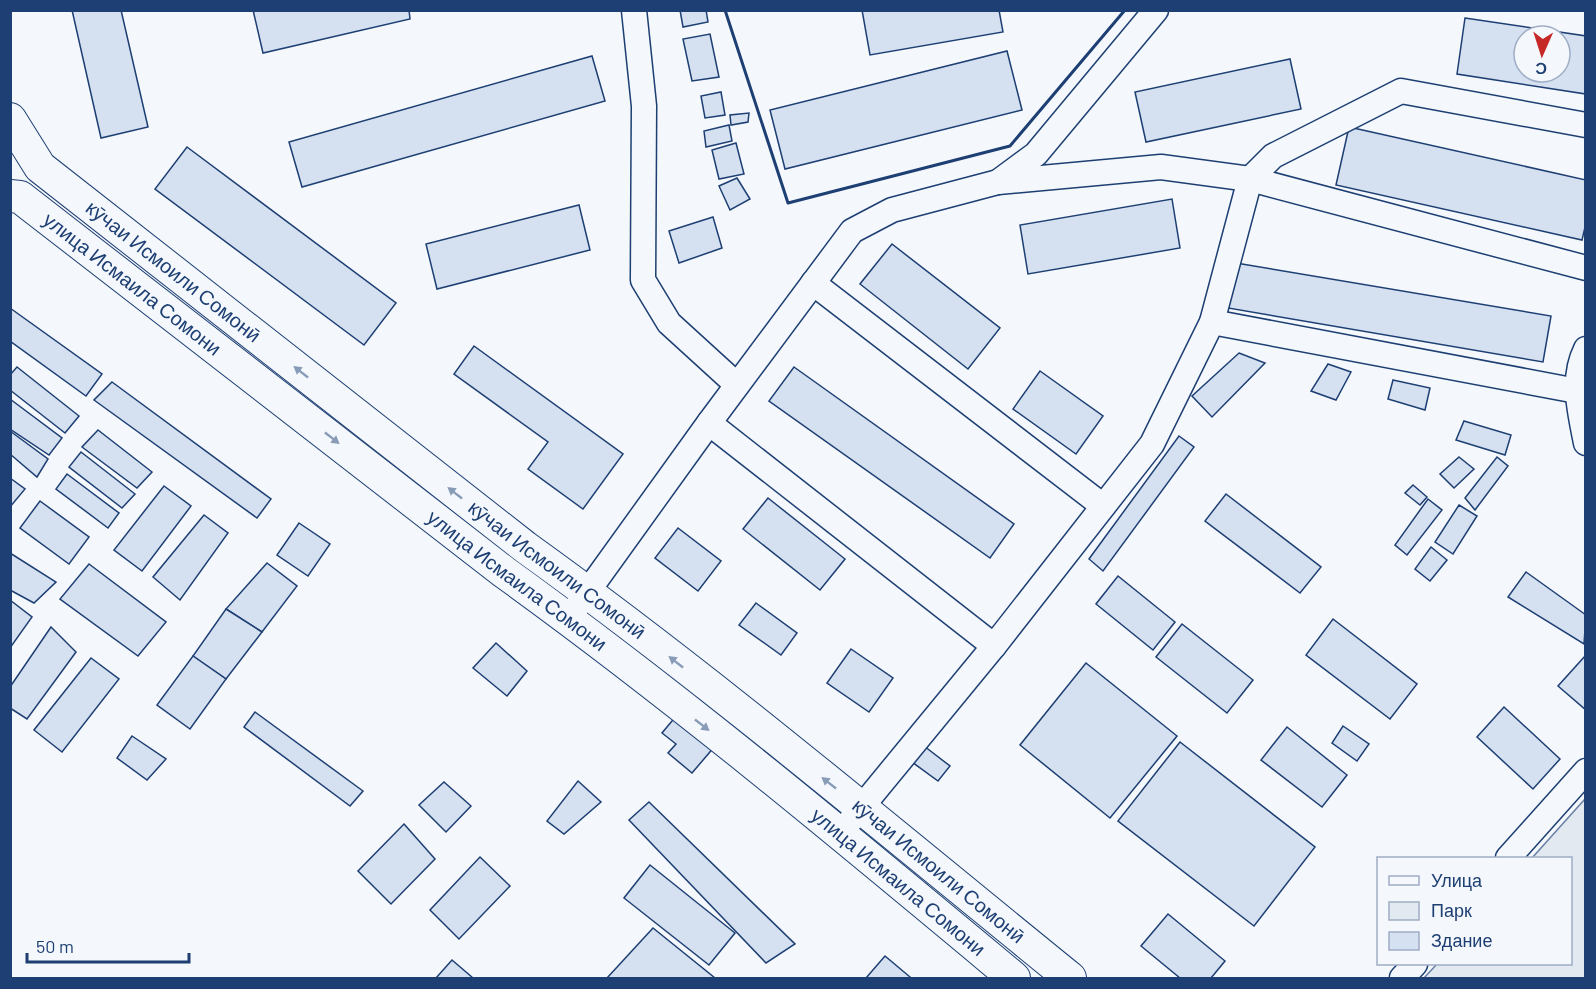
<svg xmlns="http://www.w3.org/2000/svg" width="1596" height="989" font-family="Barlow,sans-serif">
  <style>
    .green { fill: #e3e9f0; stroke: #687fa3; stroke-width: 1.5 }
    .building { fill: #d5e0f0; stroke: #1d3f73; stroke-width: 1.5; fill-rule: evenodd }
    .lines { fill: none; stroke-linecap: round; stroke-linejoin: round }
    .minor-casing { stroke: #1d3f73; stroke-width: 27 }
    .major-casing { stroke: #1d3f73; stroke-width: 34 }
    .minor { stroke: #f4f7fb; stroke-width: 24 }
    .major { stroke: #f4f7fb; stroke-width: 32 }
    .wall { stroke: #1d3f73; stroke-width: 3 }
    .oneway { fill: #889bb7 }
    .labels { text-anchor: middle; stroke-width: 4.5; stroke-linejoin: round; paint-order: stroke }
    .street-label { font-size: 20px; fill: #1d3f73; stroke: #f4f7fb }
  </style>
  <rect width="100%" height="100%" fill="#f4f7fb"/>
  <polygon class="green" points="1585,799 1585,978 1424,978 1437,964 1570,964 1570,858 1532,858"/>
  <g class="building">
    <polygon points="72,10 121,10 148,127 101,138"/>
    <polygon points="253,10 409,10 410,19 263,53"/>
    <polygon points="680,10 706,10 708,22 683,27"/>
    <polygon points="862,10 999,10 1003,32 870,55"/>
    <path d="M 1465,18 L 1586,36 L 1586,94 L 1457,74 ZM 1524,36 L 1560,36 L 1560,72 L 1524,72 Z"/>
    <polygon points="710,34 719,77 692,81 683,39"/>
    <polygon points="1007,51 1022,110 785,169 770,110"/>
    <polygon points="592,56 605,101 302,187 289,142"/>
    <polygon points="1290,59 1301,109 1146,142 1135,92"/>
    <polygon points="721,92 725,115 705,118 701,96"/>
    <polygon points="749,113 748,122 731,125 730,115"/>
    <polygon points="729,125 732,141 706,147 704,131"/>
    <polygon points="1349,127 1586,180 1586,223 1582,240 1336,185"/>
    <polygon points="736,143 744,174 719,179 712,150"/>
    <polygon points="187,147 396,303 364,345 155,189"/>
    <polygon points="737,178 750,199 730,210 719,186"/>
    <polygon points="1172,199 1180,248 1028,274 1020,225"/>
    <polygon points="579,205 590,250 437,289 426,244"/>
    <polygon points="713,217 722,248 679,263 669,231"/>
    <polygon points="892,244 1000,328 968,369 860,284"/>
    <polygon points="1236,263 1551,316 1543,362 1228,308"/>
    <polygon points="10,308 102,374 86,396 10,341"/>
    <polygon points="474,346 623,454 583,509 528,469 548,442 454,374"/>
    <polygon points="1239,353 1265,363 1212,417 1192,396"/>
    <polygon points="1328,364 1351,372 1336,400 1311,391"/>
    <polygon points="17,367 79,416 65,433 10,390 10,375"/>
    <polygon points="794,367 1014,524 990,558 769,401"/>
    <polygon points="1040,371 1103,416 1076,454 1013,409"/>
    <polygon points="1393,380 1430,388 1425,410 1388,399"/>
    <polygon points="112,382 271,499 257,518 94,400"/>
    <polygon points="10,399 62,438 49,455 10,429"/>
    <polygon points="1464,421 1511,435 1505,455 1456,440"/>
    <polygon points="98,430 152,472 137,488 82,447"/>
    <polygon points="10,431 48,459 37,477 10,454"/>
    <polygon points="1179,436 1194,447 1103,571 1089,559"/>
    <polygon points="81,452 135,494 122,508 69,467"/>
    <polygon points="1459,457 1474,469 1454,488 1440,474"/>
    <polygon points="1497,457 1508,466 1475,510 1465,498"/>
    <polygon points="67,474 119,513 108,528 56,489"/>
    <polygon points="10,478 25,489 10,507"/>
    <polygon points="1413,485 1427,497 1420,505 1405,493"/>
    <polygon points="164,486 191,506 142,571 114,550"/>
    <polygon points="1226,494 1321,567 1300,593 1205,521"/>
    <polygon points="768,498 845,559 820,590 743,529"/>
    <polygon points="1428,499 1442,510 1407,555 1395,545"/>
    <polygon points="40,501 89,537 69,564 20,528"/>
    <polygon points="1459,505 1477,516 1453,554 1435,542"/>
    <polygon points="204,515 228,533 180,600 153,577"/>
    <polygon points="299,523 330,544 308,576 277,555"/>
    <polygon points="678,528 721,561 698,591 655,558"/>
    <polygon points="1431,547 1447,560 1430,581 1415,569"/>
    <polygon points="10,553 56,582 34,603 10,590"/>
    <polygon points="267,563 297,586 262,632 226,609"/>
    <polygon points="89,564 166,622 138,656 60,599"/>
    <polygon points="1526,572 1586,615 1584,644 1508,597"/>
    <polygon points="1118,576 1175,622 1153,650 1096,604"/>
    <polygon points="10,600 32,617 10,648"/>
    <polygon points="756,603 797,633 781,655 739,625"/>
    <polygon points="226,609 262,632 226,679 193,656"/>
    <polygon points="1333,619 1417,684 1390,719 1306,655"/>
    <polygon points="1182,624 1253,680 1227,713 1156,657"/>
    <polygon points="51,627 76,652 27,719 10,708 10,687"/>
    <polygon points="496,643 527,671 507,696 473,668"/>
    <polygon points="851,649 893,678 869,712 827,683"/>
    <polygon points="1586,655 1586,710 1558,686"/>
    <polygon points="193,656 226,679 190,729 157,705"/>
    <polygon points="91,658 119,679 62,752 34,730"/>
    <polygon points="1086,663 1177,736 1110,818 1020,745"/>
    <polygon points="1504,707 1560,759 1533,789 1477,737"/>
    <polygon points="255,712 363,791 350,806 244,727"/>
    <polygon points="677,715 715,746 692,773 668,753 676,744 662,733"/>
    <polygon points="1343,726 1369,744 1357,761 1332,743"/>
    <polygon points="1287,727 1347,775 1322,807 1261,760"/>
    <polygon points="132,736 166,759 147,780 117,758"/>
    <polygon points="1180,742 1315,847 1254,926 1118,821"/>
    <polygon points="924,746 950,766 938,781 912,762"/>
    <polygon points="578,781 601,802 564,834 547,821"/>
    <polygon points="444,782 471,806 446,832 419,805"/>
    <polygon points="649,802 795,944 766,963 629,820"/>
    <polygon points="404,824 435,859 391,904 358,871"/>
    <polygon points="480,857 510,886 459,939 430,910"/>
    <polygon points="650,865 735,933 709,965 624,898"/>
    <polygon points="1168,914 1225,961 1211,978 1180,978 1141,946"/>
    <polygon points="653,928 715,978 607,978"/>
    <polygon points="885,956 910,977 908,978 866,978"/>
    <polygon points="452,960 473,978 436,978"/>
  </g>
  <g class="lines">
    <g class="minor-casing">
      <g id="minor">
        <polyline points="634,10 644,106 643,280 669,323 737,385"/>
        <polyline points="998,182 1161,167 1250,179 1586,268"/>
        <polyline points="813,283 1103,506"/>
        <polyline points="1212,322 1577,391"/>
        <path d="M 1586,349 C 1571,379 1580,412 1586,443"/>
        <polyline points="709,423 994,646"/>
        <polyline points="578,605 709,423 852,231 892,210 998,182 1036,154 1156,10"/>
        <polyline points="851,820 994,646 1152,444 1212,322 1250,179 1273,156 1401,91 1586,125"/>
        <polyline points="1508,858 1586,771"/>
        <polyline points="1402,978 1415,964"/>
      </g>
    </g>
    <g class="major-casing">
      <g id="major">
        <path id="s1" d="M 10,119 L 40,167 L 525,547 C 713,682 891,833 1070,978"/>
        <path id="s2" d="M 10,196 L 20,197 L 504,572 C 680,699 847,839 1014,978"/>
      </g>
    </g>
    <use href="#minor" class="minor"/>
    <use href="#major" class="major"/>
    <polyline class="wall" points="725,10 788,203 1010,146 1125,10"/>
  </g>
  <defs><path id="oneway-solid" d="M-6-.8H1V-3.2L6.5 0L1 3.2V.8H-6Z" transform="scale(1.5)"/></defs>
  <g class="oneway">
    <use href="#oneway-solid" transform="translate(301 372) rotate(-142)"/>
    <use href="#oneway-solid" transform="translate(332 438) rotate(38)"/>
    <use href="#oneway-solid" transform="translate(455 493) rotate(-142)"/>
    <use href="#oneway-solid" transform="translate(676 662) rotate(-142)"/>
    <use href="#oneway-solid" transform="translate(702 725) rotate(38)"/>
    <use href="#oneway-solid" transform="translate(829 783) rotate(-142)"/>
  </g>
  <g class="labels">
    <g class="street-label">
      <text dy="7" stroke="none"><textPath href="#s1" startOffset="226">кӯчаи Исмоили Сомонӣ</textPath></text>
      <text dy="7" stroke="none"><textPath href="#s2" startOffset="152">улица Исмаила Сомони</textPath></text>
      <text dy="7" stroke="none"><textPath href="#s1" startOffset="712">кӯчаи Исмоили Сомонӣ</textPath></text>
      <text dy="7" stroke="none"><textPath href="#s2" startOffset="638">улица Исмаила Сомони</textPath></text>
      <text dy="7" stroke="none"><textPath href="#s1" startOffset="1198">кӯчаи Исмоили Сомонӣ</textPath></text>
      <text dy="7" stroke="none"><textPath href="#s2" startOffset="1124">улица Исмаила Сомони</textPath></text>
    </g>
  </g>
  <rect width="1596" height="989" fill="none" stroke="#1d3f73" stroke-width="24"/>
  <rect x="1377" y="857" width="195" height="108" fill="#f4f7fb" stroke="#9eadc5" stroke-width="1.5"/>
  <rect x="1389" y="876" width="30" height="9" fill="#f4f7fb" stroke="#9eadc5" stroke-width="1.5"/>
  <text x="1431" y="887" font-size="18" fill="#1d3f73">Улица</text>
  <rect x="1389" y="902" width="30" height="18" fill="#e3e9f0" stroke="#9eadc5" stroke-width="1.5"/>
  <text x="1431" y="917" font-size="18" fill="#1d3f73">Парк</text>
  <rect x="1389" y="932" width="30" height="18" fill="#d5e0f0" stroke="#9eadc5" stroke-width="1.5"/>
  <text x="1431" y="947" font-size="18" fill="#1d3f73">Здание</text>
  <g transform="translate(1542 54) rotate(183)"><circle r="28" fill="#f4f7fb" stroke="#9eadc5" stroke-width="1.5"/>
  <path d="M0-4.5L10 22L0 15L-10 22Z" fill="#c62828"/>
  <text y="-9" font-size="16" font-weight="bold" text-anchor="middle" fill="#1d3f73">С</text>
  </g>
  <path d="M27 953v9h162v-9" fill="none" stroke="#1d3f73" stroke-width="3"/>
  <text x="36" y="953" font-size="18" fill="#1d3f73" stroke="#f4f7fb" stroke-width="4.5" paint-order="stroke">50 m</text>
</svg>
